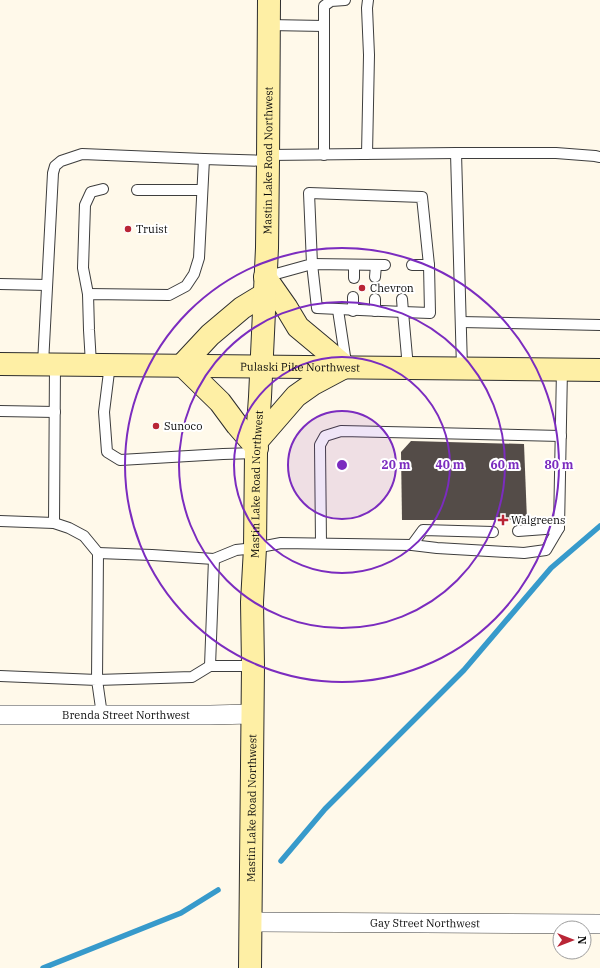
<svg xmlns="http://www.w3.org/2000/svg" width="600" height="968" font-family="'IBM Plex Serif',serif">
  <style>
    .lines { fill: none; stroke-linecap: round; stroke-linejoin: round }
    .stream { stroke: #379acb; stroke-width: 5.5 }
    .building { fill: #544c48 }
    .lane-casing { stroke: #3e3e3e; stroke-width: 12 }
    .street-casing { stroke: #3e3e3e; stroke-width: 20 }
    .secondary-casing { stroke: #2d2d2d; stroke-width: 24 }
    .lane { stroke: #fff; stroke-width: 10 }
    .street { stroke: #fff; stroke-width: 19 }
    .secondary { stroke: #feefa5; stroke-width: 22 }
    .ring { fill: none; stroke: #7b2cbf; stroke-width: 2 }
    .poi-dot { fill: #b92536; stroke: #fff; stroke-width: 1.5 }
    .labels { text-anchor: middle; stroke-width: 4; stroke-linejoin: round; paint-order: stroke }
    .street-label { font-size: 11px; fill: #0b0b0b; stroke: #fff }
    .poi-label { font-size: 11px; fill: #0b0b0b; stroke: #fff; text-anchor: start }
    .centre { fill: #7b2cbf; stroke: #fff; stroke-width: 2 }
    .ring-label { font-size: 12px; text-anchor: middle; font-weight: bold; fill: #7b2cbf; stroke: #fff; stroke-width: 4; stroke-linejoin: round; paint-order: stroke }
  </style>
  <rect width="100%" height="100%" fill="#fff9ea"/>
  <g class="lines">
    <g class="stream">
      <polyline points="281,861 325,809 464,670 551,568 600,526"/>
      <polyline points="43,968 181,913 218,890"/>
    </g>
  </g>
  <polygon class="building" points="411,441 524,444 527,520 402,520 401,452"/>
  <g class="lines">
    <g class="lane-casing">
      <g id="lane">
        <polyline points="269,25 324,26"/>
        <polyline points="456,153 462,368"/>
        <polyline points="367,154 369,55 367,8 368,0"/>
        <polyline points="268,155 456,153 556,153 595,156 600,157"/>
        <polyline points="324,155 324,6 331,1 345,0"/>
        <polyline points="137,190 202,190"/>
        <polyline points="354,265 354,278"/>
        <polyline points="385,265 312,264 317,308 403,312 402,299"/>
        <polyline points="412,265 429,265"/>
        <polyline points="265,277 312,264 309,193 422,197 429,265 430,313 403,312 408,368"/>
        <polyline points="375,277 376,265"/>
        <polyline points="0,284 47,285"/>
        <polyline points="88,294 83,268 85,205 91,192 103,189"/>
        <polyline points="338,310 346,363"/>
        <polyline points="353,311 353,297"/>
        <polyline points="375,311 375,299"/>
        <polyline points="461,322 600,325"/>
        <polyline points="43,364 53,173 55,166 61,161 82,154 204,159"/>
        <polyline points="91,364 89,330 88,294 169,295 186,286 194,274 199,258 204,159 268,161"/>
        <polyline points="110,364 104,412 107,452 120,460 223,454 256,453"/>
        <polyline points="0,411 55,412"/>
        <polyline points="0,521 54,523 69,528 84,536 98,553 97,680 192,677 210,666 253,666"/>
        <polyline points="54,523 55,364"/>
        <polyline points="518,531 559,528"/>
        <polyline points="321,543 320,445 325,436 341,431 561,436"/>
        <polyline points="412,545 423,530 493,532"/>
        <polyline points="98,553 152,555 214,559 236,550 255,548 281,543 412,545 437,548 524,553 546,550 559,528 562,369"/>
        <polyline points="210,666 214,559"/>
        <polyline points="0,676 97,680 102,715"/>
      </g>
    </g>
    <g class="street-casing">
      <g id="street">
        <path id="s1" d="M 0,715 L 210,715 L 252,714"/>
        <path id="s2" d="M 251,922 L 600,924"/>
      </g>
    </g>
    <g class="secondary-casing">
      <g id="secondary">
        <polyline points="265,277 286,307 298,327 346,367"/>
        <path id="s3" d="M 0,364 L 600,370"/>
        <polyline points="182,365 220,402 237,425 257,448"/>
        <polyline points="182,365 210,335 242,308 265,294"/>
        <polyline points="257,441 296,396 313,384 343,368"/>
        <path id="s4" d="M 250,968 L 253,666 L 252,602 L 255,548 L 256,453 L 260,397 L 267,248 L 268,161 L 269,0"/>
      </g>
    </g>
    <use href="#lane" class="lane"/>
    <use href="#street" class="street"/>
    <use href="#secondary" class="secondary"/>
  </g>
  <circle cx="342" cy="465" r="54" fill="#7b2cbf" fill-opacity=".12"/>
  <g class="ring">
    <circle cx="342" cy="465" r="54"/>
    <circle cx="342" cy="465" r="108"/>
    <circle cx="342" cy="465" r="163"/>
    <circle cx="342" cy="465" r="217"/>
  </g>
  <g class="poi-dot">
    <circle cx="128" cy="229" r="4"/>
    <circle cx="362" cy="288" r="4"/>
    <circle cx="156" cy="426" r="4"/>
    <path d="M501 514h4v4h4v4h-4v4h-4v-4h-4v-4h4z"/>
  </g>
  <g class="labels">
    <g class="street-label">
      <text dy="4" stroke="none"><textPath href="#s4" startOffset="808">Mastin Lake Road Northwest</textPath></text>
      <text dy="4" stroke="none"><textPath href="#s3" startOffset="300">Pulaski Pike Northwest</textPath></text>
      <text dy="4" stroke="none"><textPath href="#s4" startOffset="484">Mastin Lake Road Northwest</textPath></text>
      <text dy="4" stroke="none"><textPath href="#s1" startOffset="126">Brenda Street Northwest</textPath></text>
      <text dy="4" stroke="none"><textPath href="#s4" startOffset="160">Mastin Lake Road Northwest</textPath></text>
      <text dy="4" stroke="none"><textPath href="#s2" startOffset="174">Gay Street Northwest</textPath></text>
    </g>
    <g class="poi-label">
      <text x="136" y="233">Truist</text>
      <text x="370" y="292">Chevron</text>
      <text x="164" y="430">Sunoco</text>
      <text x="511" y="524">Walgreens</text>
    </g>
  </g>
  <circle cx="342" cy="465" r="6" class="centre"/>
  <g class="ring-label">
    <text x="396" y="469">20 m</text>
    <text x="450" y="469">40 m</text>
    <text x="505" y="469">60 m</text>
    <text x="559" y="469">80 m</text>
  </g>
  <g transform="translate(572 940) rotate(90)"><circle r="19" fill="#ffffff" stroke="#9d9d9d"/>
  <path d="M0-3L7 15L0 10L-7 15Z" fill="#b92536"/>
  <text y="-6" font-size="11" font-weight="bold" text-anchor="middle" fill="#0b0b0b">N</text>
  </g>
</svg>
